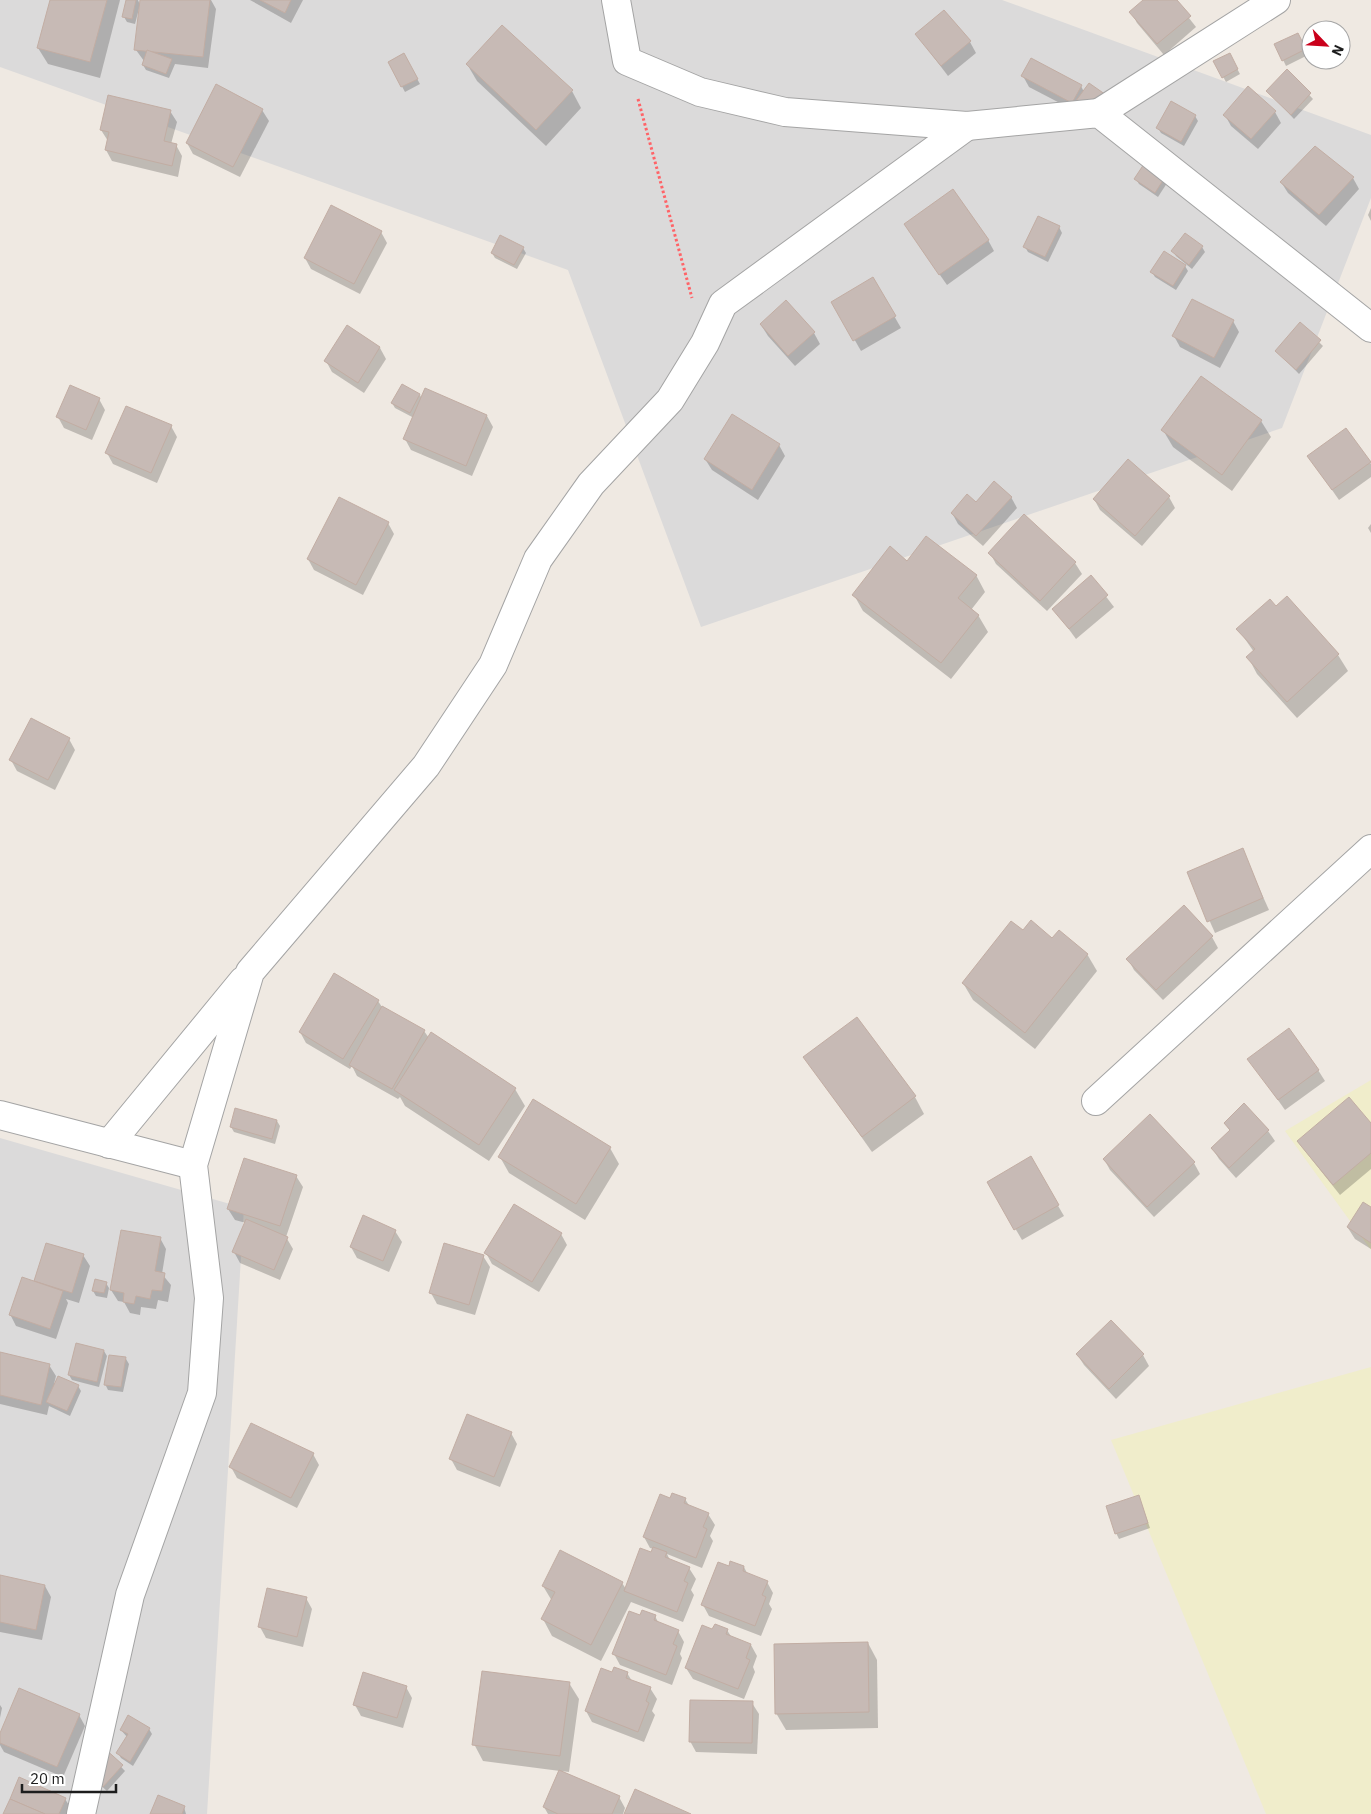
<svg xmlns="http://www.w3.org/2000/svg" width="1371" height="1814" font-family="'IBM Plex Sans',sans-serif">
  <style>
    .residential { fill: #dbdada }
    .farmland { fill: #f0edcb }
    .shadow { fill: #0003 }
    .building { fill: #c7bab5; stroke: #c2ada3 }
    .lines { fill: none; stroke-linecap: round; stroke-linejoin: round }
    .minor-casing { stroke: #a4a4a4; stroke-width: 30 }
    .path { stroke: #ff6367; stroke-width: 3; stroke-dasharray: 2.5 2.5; stroke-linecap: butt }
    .minor { stroke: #fff; stroke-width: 28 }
  </style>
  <rect width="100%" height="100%" fill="#efe9e2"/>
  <g class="residential">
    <polygon points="0,0 1002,0 1371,135 1371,198 1282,428 701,627 568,270 0,67"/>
    <polygon points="0,1138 244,1208 207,1814 0,1814"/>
  </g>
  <g class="farmland">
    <polygon points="1371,1080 1371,1250 1285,1131"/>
    <polygon points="1371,1367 1371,1814 1266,1814 1111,1440"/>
  </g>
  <g class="shadow">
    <polygon points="51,0 120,0 100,78 48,64 38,48"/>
    <polygon points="127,0 138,0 140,5 135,24 127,22 124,17"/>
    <polygon points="141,0 211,0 216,9 208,68 175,64 169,78 146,70 143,65 144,61 136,50"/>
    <polygon points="250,0 303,0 291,23"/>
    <polygon points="1145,0 1175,0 1196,27 1164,55 1137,23 1131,12"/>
    <polygon points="917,35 970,42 976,53 948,76"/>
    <polygon points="1300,39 1308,55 1286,66 1276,45"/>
    <polygon points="403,54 420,84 405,92 389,62"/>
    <polygon points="1229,54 1240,74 1226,82 1215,62"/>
    <polygon points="467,64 572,91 581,108 546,146 477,81"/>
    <polygon points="1287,71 1313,99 1294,119 1268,91"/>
    <polygon points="1023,76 1081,86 1084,92 1079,113 1029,87"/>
    <polygon points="262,110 269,121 240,177 193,154 187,143"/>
    <polygon points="170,111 177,122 171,144 176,145 182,156 178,177 112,161 106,150 108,141 101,130"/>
    <polygon points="1275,112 1281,123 1258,149 1231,126 1225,115"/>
    <polygon points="1195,116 1198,121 1184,146 1161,133 1158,128"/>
    <polygon points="1353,178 1359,189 1326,226 1288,193 1281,182"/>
    <polygon points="1136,179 1169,180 1158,197 1139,184"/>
    <polygon points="1371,208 1371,221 1368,215"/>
    <polygon points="905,225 988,240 994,251 947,285"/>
    <polygon points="1059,227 1062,233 1048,262 1028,252 1025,247"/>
    <polygon points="381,232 387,243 360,294 311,269 305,258"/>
    <polygon points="1202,247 1205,252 1192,269 1176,256 1173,251"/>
    <polygon points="523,248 526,253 517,269 495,258 492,253"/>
    <polygon points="1185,266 1188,271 1176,290 1155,277 1152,272"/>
    <polygon points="873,279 901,328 861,351 833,302"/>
    <polygon points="1233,321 1239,332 1220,368 1180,347 1174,336"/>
    <polygon points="1300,324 1323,346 1299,374 1277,351"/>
    <polygon points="761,325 814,333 820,344 795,366 768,336"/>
    <polygon points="380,348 386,359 364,393 332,372 326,361"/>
    <polygon points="1202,377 1261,421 1271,437 1232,491 1173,447 1163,430"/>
    <polygon points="420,395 422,399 487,416 493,427 472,476 411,450 405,439 414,418 395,408 392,403"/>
    <polygon points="99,399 105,410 92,440 64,428 58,417"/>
    <polygon points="171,426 177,437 157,483 113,464 107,453"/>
    <polygon points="1346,429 1371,464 1371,477 1339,500 1309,457"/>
    <polygon points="779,445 785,456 758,500 712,470 705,459"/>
    <polygon points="1011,497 1017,508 983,546 958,524 952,513 976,504"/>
    <polygon points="1169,497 1175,508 1142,546 1100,510 1094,499"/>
    <polygon points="388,523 394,534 363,595 314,570 308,559"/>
    <polygon points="1371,524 1371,533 1368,528"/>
    <polygon points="990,553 1075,563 1082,574 1047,611 996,564"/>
    <polygon points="908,562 976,575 985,592 971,610 978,615 988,632 951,679 863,611 854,595"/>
    <polygon points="1091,577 1114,607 1076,639 1054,609"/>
    <polygon points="1276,608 1338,655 1348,671 1297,718 1257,674 1248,657 1254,652 1238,629"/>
    <polygon points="69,739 75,750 55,790 17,771 11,760"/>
    <polygon points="1242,850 1269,910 1215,933 1188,872"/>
    <polygon points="1023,932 1087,954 1097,971 1035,1049 973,1000 963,983"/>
    <polygon points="1212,937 1218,948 1163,1000 1134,970 1128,959"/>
    <polygon points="334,975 378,1001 382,1007 424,1031 429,1038 431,1034 515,1089 525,1106 489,1161 405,1106 400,1097 398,1099 357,1076 352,1066 350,1069 306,1043 300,1032"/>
    <polygon points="857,1019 915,1097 924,1114 872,1152 805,1057"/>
    <polygon points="1249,1059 1318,1070 1325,1081 1285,1110"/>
    <polygon points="236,1110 277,1121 280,1126 275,1144 234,1132 231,1127"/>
    <polygon points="1225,1123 1268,1131 1275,1141 1236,1178 1219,1159 1212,1148 1230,1131"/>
    <polygon points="1371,1125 1371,1169 1340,1195 1298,1142"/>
    <polygon points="610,1148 619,1164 585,1220 509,1173 500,1157"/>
    <polygon points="1030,1158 1064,1216 1022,1240 988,1182"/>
    <polygon points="1104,1159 1194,1163 1200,1174 1154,1217 1110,1170"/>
    <polygon points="296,1176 303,1187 286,1237 293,1249 280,1280 240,1263 234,1252 246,1223 235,1220 228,1209"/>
    <polygon points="1371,1209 1371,1249 1355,1239 1348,1228"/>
    <polygon points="395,1231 402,1242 389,1272 357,1258 351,1247"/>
    <polygon points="561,1234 567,1245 539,1292 492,1264 486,1253"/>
    <polygon points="160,1238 166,1249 162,1274 171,1285 168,1302 158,1300 156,1309 141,1307 140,1315 130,1313 124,1302 118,1301 111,1290"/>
    <polygon points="47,1244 83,1255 90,1266 79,1303 66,1299 68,1303 56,1339 16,1326 10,1314 34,1283"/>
    <polygon points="483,1256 490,1267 475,1315 437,1304 431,1293"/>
    <polygon points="106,1283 109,1288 107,1298 96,1296 93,1291"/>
    <polygon points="104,1351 107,1356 99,1387 72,1380 69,1375"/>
    <polygon points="0,1353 49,1365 56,1376 54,1384 78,1386 81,1391 70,1416 49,1406 47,1415 0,1404"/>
    <polygon points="1077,1354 1143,1355 1149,1366 1116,1399 1084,1365"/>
    <polygon points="126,1359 129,1364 123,1392 108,1390 105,1384"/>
    <polygon points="511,1433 517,1444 500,1487 457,1470 451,1459"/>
    <polygon points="313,1454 319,1465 297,1508 237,1478 231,1467"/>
    <polygon points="1139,1496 1150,1528 1119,1539 1116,1533"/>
    <polygon points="685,1499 690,1507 708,1514 715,1525 710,1536 713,1541 702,1568 667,1554 670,1560 689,1568 696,1579 691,1590 694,1595 683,1622 631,1602 601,1661 552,1636 543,1619 552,1601 543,1586 622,1583 626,1589 654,1549 650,1548 644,1537 671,1500"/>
    <polygon points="730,1567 744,1567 748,1575 767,1582 773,1593 769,1604 772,1609 761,1636 709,1616 703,1605"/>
    <polygon points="0,1577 45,1586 51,1597 42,1640 0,1632"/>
    <polygon points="306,1598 312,1609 303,1647 266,1638 260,1627"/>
    <polygon points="655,1616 659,1624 678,1631 684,1642 680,1654 682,1658 672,1685 620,1665 614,1654 640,1617"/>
    <polygon points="713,1630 727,1630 732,1638 751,1645 757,1656 753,1667 755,1672 744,1699 693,1679 686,1668"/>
    <polygon points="868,1643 877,1660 878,1728 786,1730 776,1713"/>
    <polygon points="627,1673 632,1681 650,1688 657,1699 652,1711 655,1715 644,1742 592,1722 586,1711 613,1674"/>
    <polygon points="569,1683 579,1699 569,1772 561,1771 619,1797 625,1808 623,1814 548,1814 544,1807 560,1771 483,1761 474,1744"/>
    <polygon points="406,1687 412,1698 403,1728 361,1716 355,1705"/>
    <polygon points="752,1703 759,1714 757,1754 696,1752 690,1741"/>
    <polygon points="0,1705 2,1708 0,1718"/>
    <polygon points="79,1715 85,1726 63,1777 4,1752 0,1745 0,1736"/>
    <polygon points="149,1729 152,1734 133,1766 121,1758 118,1753 127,1737 121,1730"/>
    <polygon points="103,1748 125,1771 107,1791 88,1774"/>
    <polygon points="65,1799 72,1810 70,1814 5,1814"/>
    <polygon points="184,1807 186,1814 152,1814"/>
  </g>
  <g class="building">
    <polygon points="50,0 107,0 90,62 37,48"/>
    <polygon points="126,0 136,0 132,19 122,17"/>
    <polygon points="140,0 210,0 203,57 134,50"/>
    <polygon points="260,0 291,0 285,13"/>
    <polygon points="1143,0 1177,0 1191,16 1157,44 1129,12"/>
    <polygon points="944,10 971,41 941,66 915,34"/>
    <polygon points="502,25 573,90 536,130 466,64"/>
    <polygon points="1298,33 1306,49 1282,61 1274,44"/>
    <polygon points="147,50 172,59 166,74 142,65"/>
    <polygon points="404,53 418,79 401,87 388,62"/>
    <polygon points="1230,53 1238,69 1222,78 1213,61"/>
    <polygon points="1031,58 1082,85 1072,103 1021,76"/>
    <polygon points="1287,69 1311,93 1291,115 1266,91"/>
    <polygon points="1089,83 1109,97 1094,117 1075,102"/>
    <polygon points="216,84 263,109 233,167 186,143"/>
    <polygon points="1248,86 1276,111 1251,139 1223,115"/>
    <polygon points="108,95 171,110 164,141 177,144 172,166 105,150 109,132 100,130"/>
    <polygon points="1171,101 1196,115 1181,142 1156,128"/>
    <polygon points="1315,146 1354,177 1319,215 1280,182"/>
    <polygon points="1146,161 1167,174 1155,193 1134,179"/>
    <polygon points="953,189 989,240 939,275 904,224"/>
    <polygon points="331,205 382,231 354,284 304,258"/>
    <polygon points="1038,216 1060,226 1045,257 1023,247"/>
    <polygon points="1185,233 1203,246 1189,265 1171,251"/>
    <polygon points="500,235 524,247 514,265 491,253"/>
    <polygon points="1164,251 1186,265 1173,286 1150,272"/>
    <polygon points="873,277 896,316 853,341 831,302"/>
    <polygon points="1192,299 1234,320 1214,358 1172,336"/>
    <polygon points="786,300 815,332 788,356 760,324"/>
    <polygon points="1300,322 1321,340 1296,370 1275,351"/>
    <polygon points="347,325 380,347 358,383 324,361"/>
    <polygon points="1201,376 1262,420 1222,475 1161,430"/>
    <polygon points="402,384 420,394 410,413 391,403"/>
    <polygon points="70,385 100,398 86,430 56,417"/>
    <polygon points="425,388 487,415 466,466 403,439"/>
    <polygon points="126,406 172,425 151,473 105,453"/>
    <polygon points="732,414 780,444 752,490 704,459"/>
    <polygon points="1346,428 1371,462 1332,490 1307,456"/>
    <polygon points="1128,459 1170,496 1135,536 1093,499"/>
    <polygon points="994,481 1012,497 976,536 951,513 967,494 976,502"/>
    <polygon points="339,497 389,522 356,585 307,559"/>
    <polygon points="1024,514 1076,562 1040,601 988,553"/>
    <polygon points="926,536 977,575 958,598 979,615 941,663 852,595 890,546 907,561"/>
    <polygon points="1091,575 1108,595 1069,629 1052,609"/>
    <polygon points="1287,596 1339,654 1287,702 1246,657 1255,649 1236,629 1270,599 1276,606"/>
    <polygon points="31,718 70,738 48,780 9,760"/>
    <polygon points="1243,848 1263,898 1207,922 1187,872"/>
    <polygon points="1184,905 1213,936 1156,990 1126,959"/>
    <polygon points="1031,920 1052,938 1059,930 1088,954 1025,1033 962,983 1011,921 1023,930"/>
    <polygon points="334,973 379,1000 343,1059 299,1032"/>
    <polygon points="382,1006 425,1030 392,1089 349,1065"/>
    <polygon points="857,1017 916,1096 862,1137 803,1057"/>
    <polygon points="1289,1028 1319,1070 1278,1100 1247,1059"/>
    <polygon points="431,1032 516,1088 479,1145 394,1090"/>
    <polygon points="1349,1097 1371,1123 1371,1153 1333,1185 1297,1141"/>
    <polygon points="533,1099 611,1147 576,1204 498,1157"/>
    <polygon points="1244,1103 1269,1130 1229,1168 1211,1148 1230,1130 1224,1123"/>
    <polygon points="235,1108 277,1120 272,1139 230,1127"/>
    <polygon points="1150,1114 1195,1162 1147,1207 1103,1159"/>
    <polygon points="1031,1156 1059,1205 1014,1230 987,1182"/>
    <polygon points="244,1158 297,1175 280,1226 227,1209"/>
    <polygon points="1363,1202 1371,1207 1371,1243 1347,1227"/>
    <polygon points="514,1204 562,1233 532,1282 484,1253"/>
    <polygon points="363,1215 396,1230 383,1261 350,1247"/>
    <polygon points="246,1219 288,1237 274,1270 232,1252"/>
    <polygon points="121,1230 161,1237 155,1271 165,1273 162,1291 152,1290 150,1299 136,1296 134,1304 123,1302 124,1293 110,1290"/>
    <polygon points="46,1243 84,1254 72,1293 34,1281"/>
    <polygon points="444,1243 484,1255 469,1305 429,1293"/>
    <polygon points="22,1277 63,1291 50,1329 9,1315"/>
    <polygon points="95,1279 107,1282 104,1293 92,1291"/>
    <polygon points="1111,1320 1144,1354 1109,1389 1076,1354"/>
    <polygon points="76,1343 104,1350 97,1382 68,1375"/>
    <polygon points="0,1352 50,1364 41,1405 0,1395"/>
    <polygon points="109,1355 126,1357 121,1387 104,1385"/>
    <polygon points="58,1376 79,1385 67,1411 46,1402"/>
    <polygon points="467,1414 512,1432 494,1477 449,1459"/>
    <polygon points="251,1423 314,1453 291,1498 229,1467"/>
    <polygon points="672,1493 686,1498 684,1503 709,1513 703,1527 707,1529 696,1558 643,1537 660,1494 670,1498"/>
    <polygon points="1139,1495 1148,1523 1115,1534 1106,1506"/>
    <polygon points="653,1547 667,1552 665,1557 690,1567 684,1581 688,1583 677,1612 624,1591 640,1548 651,1552"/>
    <polygon points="560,1550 623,1582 591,1645 541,1619 555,1592 542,1586"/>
    <polygon points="730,1561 744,1566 743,1571 768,1581 762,1595 766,1597 755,1626 701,1605 718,1562 729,1566"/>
    <polygon points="0,1575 45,1585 36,1630 0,1622"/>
    <polygon points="267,1588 307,1597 297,1637 258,1627"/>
    <polygon points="642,1610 656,1615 654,1620 679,1630 673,1644 677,1646 666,1675 612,1654 629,1611 640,1615"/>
    <polygon points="715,1624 728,1629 726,1634 751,1644 746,1658 750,1660 738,1689 685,1668 702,1625 712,1629"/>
    <polygon points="868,1642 869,1712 775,1714 774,1644"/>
    <polygon points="614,1667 628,1672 626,1678 651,1687 646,1701 649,1703 638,1732 585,1711 601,1668 612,1672"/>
    <polygon points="482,1671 570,1682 560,1756 472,1745"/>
    <polygon points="363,1672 407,1686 397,1718 353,1705"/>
    <polygon points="19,1688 80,1714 57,1767 0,1743 0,1733"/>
    <polygon points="690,1700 753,1701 752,1743 689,1742"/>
    <polygon points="128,1715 150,1728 130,1762 116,1753 128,1734 120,1730"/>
    <polygon points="103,1747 123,1765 103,1787 83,1769"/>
    <polygon points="559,1770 620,1796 612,1814 558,1814 543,1807"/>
    <polygon points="19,1777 66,1798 59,1814 45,1814 10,1799"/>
    <polygon points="635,1789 691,1814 624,1814"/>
    <polygon points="158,1795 185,1806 182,1814 150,1814"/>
    <polygon points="10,1799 45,1814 3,1814"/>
  </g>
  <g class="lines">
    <g class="minor-casing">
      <g id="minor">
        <polyline points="616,0 627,61 700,92 785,112 967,126 1099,113 1371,328"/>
        <polyline points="1099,113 1276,0"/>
        <polyline points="1096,1101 1371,849"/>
        <polyline points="0,1115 193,1165"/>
        <polyline points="109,1144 243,981"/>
        <polyline points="81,1814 130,1595 202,1393 209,1298 193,1165 250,972 426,766 493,665 538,559 591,484 670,400 705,343 723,304 967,126"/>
      </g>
    </g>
    <polyline class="path" points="638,99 692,298"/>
    <use href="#minor" class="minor"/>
  </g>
  <g transform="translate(1326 45) rotate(115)"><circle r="24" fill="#ffffff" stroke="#a5a5a5"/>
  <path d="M0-4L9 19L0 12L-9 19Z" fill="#ca001b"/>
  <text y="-8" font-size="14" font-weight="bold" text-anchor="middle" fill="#1d1d1d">N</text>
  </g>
  <path d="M22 1784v8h94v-8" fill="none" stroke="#1d1d1d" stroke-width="2.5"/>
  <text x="30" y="1784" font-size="15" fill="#1d1d1d" stroke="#ffffff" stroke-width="4" paint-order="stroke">20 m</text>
</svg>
